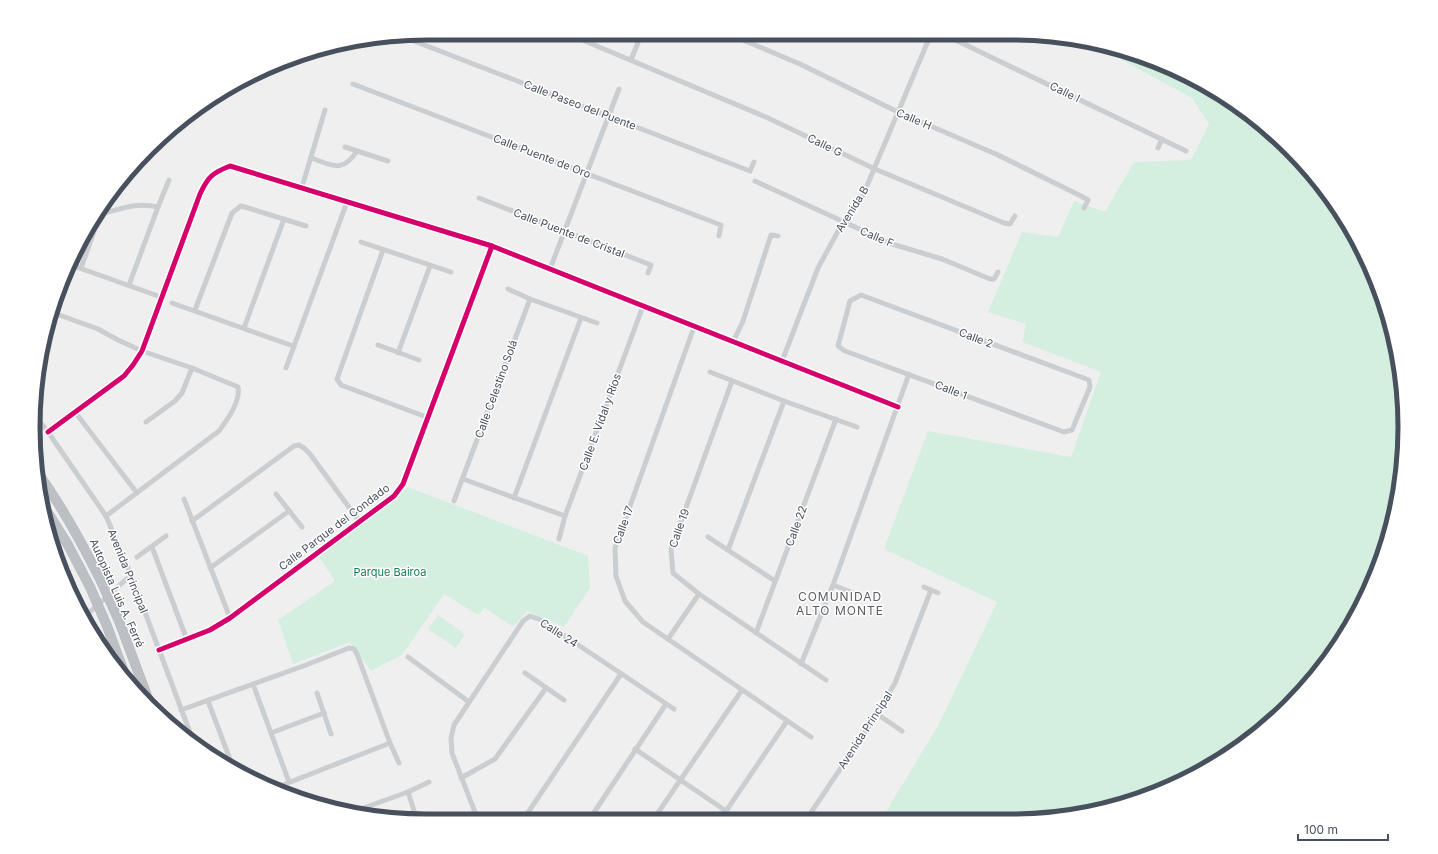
<svg xmlns="http://www.w3.org/2000/svg" width="1438" height="854" font-family="Inter,sans-serif">
  <style>
    .green { fill: #d4efe0 }
    .lines { fill: none; stroke-linecap: round; stroke-linejoin: round }
    .motorway-casing { stroke: #b4b8bf; stroke-width: 10 }
    .minor { stroke: #cbced0; stroke-width: 5 }
    .motorway { stroke: #bcc0c5; stroke-width: 9 }
    .motorway-bridge-casing { stroke: #b4b8bf; stroke-width: 10; stroke-linecap: butt }
    .motorway-bridge { stroke: #bcc0c5; stroke-width: 9 }
    .cycleway-casing { stroke: #fff; stroke-width: 8 }
    .cycleway { stroke: #d6006c; stroke-width: 5 }
    .labels { text-anchor: middle; stroke-width: 3; stroke-linejoin: round; paint-order: stroke }
    .street-label { font-size: 11px; fill: #47505c; stroke: #fff }
    .park-label { font-size: 11px; fill: #177e51; stroke: #fff }
    .neighbourhood-label { font-size: 12px; letter-spacing: 1px; fill: #5b5e64; stroke: #fff }
    .rim { fill: none; stroke: #47505c; stroke-width: 5 }
  </style>
  <rect width="100%" height="100%" fill="#f0efef"/>
  <g class="green">
    <polygon points="1094,45 1138,54 1230,100 1290,149 1339,208 1375,276 1397,350 1405,427 1397,504 1375,578 1338,646 1271,723 1208,768 1113,808 1037,820 881,820 939,724 997,602 884,549 928,431 1071,457 1101,372 1022,342 1026,324 988,312 1022,232 1058,237 1074,201 1105,212 1134,162 1191,160 1209,124 1192,98"/>
    <polygon points="408,487 588,556 590,588 564,627 527,611 513,627 485,608 478,615 444,594 402,655 371,671 350,642 293,664 278,620 335,581 319,557"/>
    <polygon points="438,615 465,634 456,648 428,629"/>
  </g>
  <g class="lines">
    <g class="motorway-casing">
      <g id="motorway">
        <path d="M 37,472 C 62,506 82,543 101,581"/>
        <polyline points="40,500 68,545 90,587"/>
        <polyline points="119,621 152,709"/>
        <polyline points="107,626 128,683"/>
      </g>
    </g>
    <g class="minor">
      <polyline points="943,34 1186,151"/>
      <polyline points="731,35 800,64 898,112 998,155 1081,196 1088,200 1084,208"/>
      <polyline points="401,36 750,171 754,162"/>
      <polyline points="573,36 768,118 875,169 1004,223 1010,224 1015,216"/>
      <polyline points="631,60 641,35"/>
      <polyline points="353,84 721,225 719,236"/>
      <polyline points="345,147 388,161"/>
      <polyline points="1158,148 1162,139"/>
      <path d="M 311,158 C 332,165 342,174 357,151"/>
      <polyline points="755,181 892,244 942,259 990,279 994,279 998,272"/>
      <polyline points="302,187 325,110"/>
      <polyline points="479,198 651,265 648,273"/>
      <polyline points="361,242 451,272"/>
      <polyline points="383,250 337,379 341,385 429,418"/>
      <polyline points="71,265 161,297"/>
      <path d="M 81,268 L 95,229 L 105,213 C 123,208 139,202 158,207"/>
      <polyline points="550,269 619,89"/>
      <polyline points="129,285 158,207 169,180"/>
      <polyline points="508,289 530,299 597,323"/>
      <polygon points="861,295 1089,380 1090,387 1072,430 1064,432 845,351 838,346 850,301"/>
      <polyline points="172,303 293,346"/>
      <polyline points="195,310 232,213 241,206 245,207 306,226"/>
      <path d="M 51,312 L 98,329 L 118,340 L 142,351 L 192,368 L 238,387 C 241,401 227,420 219,431 L 106,516"/>
      <polyline points="694,327 615,548 616,576 625,601 643,622 811,737"/>
      <polyline points="244,328 284,219"/>
      <polyline points="733,342 743,321 769,241 771,235 778,236"/>
      <polyline points="378,345 419,360"/>
      <polyline points="398,353 430,266"/>
      <polyline points="782,361 818,268 843,222 863,195 931,34"/>
      <polyline points="286,368 347,202"/>
      <polyline points="710,372 784,401 857,427"/>
      <polyline points="732,381 671,549 673,573 699,594 826,680"/>
      <polyline points="75,412 137,493"/>
      <polyline points="34,414 48,432 106,516 131,575 194,743"/>
      <polyline points="146,422 175,401 182,393 192,368"/>
      <path d="M 48,432 L 124,376 L 133,365 L 142,351 L 200,194 C 208,177 212,173 230,166 L 492,246 L 898,407"/>
      <polyline points="463,479 565,516"/>
      <polyline points="276,494 302,527"/>
      <polyline points="514,498 581,318"/>
      <polyline points="184,499 230,618"/>
      <polyline points="454,501 530,299"/>
      <polyline points="192,521 294,446 299,445 304,448 310,454 359,521"/>
      <polyline points="708,537 775,581"/>
      <polyline points="559,539 565,516 643,306"/>
      <polyline points="152,547 187,640"/>
      <polyline points="728,550 784,401"/>
      <polyline points="137,557 166,536"/>
      <polyline points="210,568 289,511"/>
      <polyline points="833,585 856,594"/>
      <polyline points="924,587 938,593"/>
      <polyline points="83,618 131,575"/>
      <polyline points="756,633 836,419"/>
      <polyline points="668,639 699,594"/>
      <polyline points="159,650 210,630 230,618 394,496 403,484 492,246"/>
      <polyline points="408,657 469,702"/>
      <polyline points="801,664 833,585 909,374"/>
      <polyline points="525,673 564,700"/>
      <polyline points="253,684 289,782"/>
      <polyline points="317,693 331,734"/>
      <polyline points="208,701 233,767"/>
      <polyline points="181,710 306,665 349,648 354,649 357,654 390,743 399,763"/>
      <polyline points="877,714 902,731"/>
      <polyline points="271,733 324,713"/>
      <polyline points="635,749 726,811"/>
      <polyline points="461,778 495,759 546,688"/>
      <polyline points="275,788 390,743"/>
      <polyline points="408,792 417,820"/>
      <polyline points="355,811 408,792 429,782"/>
      <polyline points="478,820 452,753 451,738 454,725 523,621 530,616 541,620 674,709"/>
      <polyline points="523,820 621,674"/>
      <polyline points="589,820 666,704"/>
      <polyline points="653,820 742,690"/>
      <polyline points="720,820 787,721"/>
      <polyline points="806,820 877,714 895,683 931,590"/>
    </g>
    <use href="#motorway" class="motorway"/>
    <g class="motorway-bridge-casing">
      <g id="motorway-bridge">
        <polyline points="101,581 119,621"/>
        <polyline points="90,587 107,626"/>
      </g>
    </g>
    <use href="#motorway-bridge" class="motorway-bridge"/>
    <g class="cycleway-casing">
      <g id="cycleway">
        <path d="M 48,432 L 124,376 L 133,365 L 142,351 L 200,194 C 208,177 212,173 230,166 L 492,246 L 898,407"/>
        <polyline points="159,650 210,630 230,618 394,496 403,484 492,246"/>
      </g>
    </g>
    <use href="#cycleway" class="cycleway"/>
  </g>
  <g class="labels">
    <g class="street-label">
      <text transform="translate(1065 92) rotate(26)" y="4">Calle I</text>
      <text transform="translate(580 105) rotate(21)" y="4">Calle Paseo del Puente</text>
      <text transform="translate(914 119) rotate(23)" y="4">Calle H</text>
      <text transform="translate(825 145) rotate(26)" y="4">Calle G</text>
      <text transform="translate(542 156) rotate(21)" y="4">Calle Puente de Oro</text>
      <text transform="translate(852 209) rotate(-58)" y="4">Avenida B</text>
      <text transform="translate(569 233) rotate(21)" y="4">Calle Puente de Cristal</text>
      <text transform="translate(877 237) rotate(23)" y="4">Calle F</text>
      <text transform="translate(976 338) rotate(21)" y="4">Calle 2</text>
      <text transform="translate(496 389) rotate(-70)" y="4">Calle Celestino Solá</text>
      <text transform="translate(951 390) rotate(21)" y="4">Calle 1</text>
      <text transform="translate(600 422) rotate(-70)" y="4">Calle E. Vidal y Ríos</text>
      <text transform="translate(623 525) rotate(-70)" y="4">Calle 17</text>
      <text transform="translate(796 526) rotate(-70)" y="4">Calle 22</text>
      <text transform="translate(334 527) rotate(-37)" y="4">Calle Parque del Condado</text>
      <text transform="translate(679 528) rotate(-71)" y="4">Calle 19</text>
      <text transform="translate(128 571) rotate(68)" y="4">Avenida Principal</text>
      <text transform="translate(117 593) rotate(66)" y="4">Autopista Luis A. Ferré</text>
      <text transform="translate(559 633) rotate(33)" y="4">Calle 24</text>
      <text transform="translate(865 730) rotate(-57)" y="4">Avenida Principal</text>
    </g>
    <g class="park-label">
      <text x="390" y="576">Parque Bairoa</text>
    </g>
    <g class="neighbourhood-label">
      <text x="840" y="601">COMUNIDAD<tspan x="840" dy="14">ALTO MONTE</tspan></text>
    </g>
  </g>
  <path d="M0 0H1438V854H0ZM427 40H1011A387 387 0 0 1 1398 427V427A387 387 0 0 1 1011 814H427A387 387 0 0 1 40 427V427A387 387 0 0 1 427 40Z" fill="#fff" fill-rule="evenodd"/>
  <path class="rim" d="M427 40H1011A387 387 0 0 1 1398 427V427A387 387 0 0 1 1011 814H427A387 387 0 0 1 40 427V427A387 387 0 0 1 427 40Z"/>
  <path d="M1298 834v6h90v-6" fill="none" stroke="#47505c" stroke-width="2"/>
  <text x="1304" y="834" font-size="12" fill="#47505c" stroke="#ffffff" stroke-width="3" paint-order="stroke">100 m</text>
</svg>
